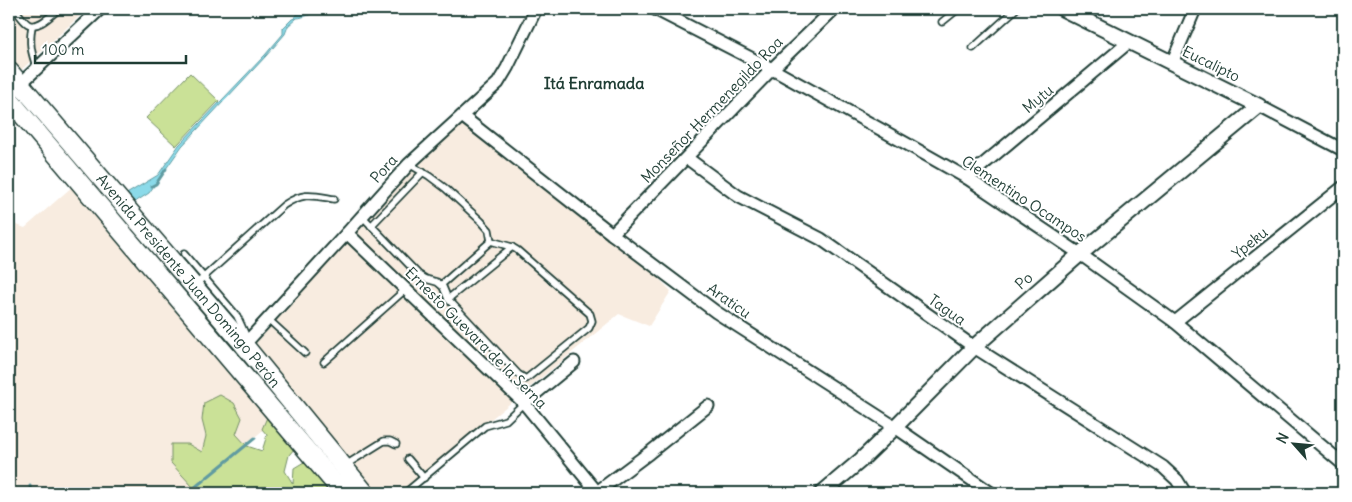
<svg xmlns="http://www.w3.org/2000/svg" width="1352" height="502" font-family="Delius,sans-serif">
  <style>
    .built { fill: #f8ece0 }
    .green { fill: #cae197; stroke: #748f66 }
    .water { fill: #8bdae9; stroke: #609ba1 }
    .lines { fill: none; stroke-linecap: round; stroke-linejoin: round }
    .stream { stroke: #609ba1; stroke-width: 3 }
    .service-casing { stroke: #1f3d34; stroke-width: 9 }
    .minor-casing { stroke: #1f3d34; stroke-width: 15 }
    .tertiary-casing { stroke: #1f3d34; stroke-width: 18 }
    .primary-casing { stroke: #1f3d34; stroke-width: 21 }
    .service { stroke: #fff; stroke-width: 5.5 }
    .minor { stroke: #fff; stroke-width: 11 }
    .tertiary { stroke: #fff; stroke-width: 14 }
    .primary { stroke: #fff; stroke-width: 18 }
    .labels { text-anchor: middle; stroke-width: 4; stroke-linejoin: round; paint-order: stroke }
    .street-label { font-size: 15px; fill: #1f3d34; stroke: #fff }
    .neighbourhood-label { font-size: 16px; font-weight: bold; fill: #1f3d34; stroke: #fff }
  </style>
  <rect width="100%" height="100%" fill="#fff"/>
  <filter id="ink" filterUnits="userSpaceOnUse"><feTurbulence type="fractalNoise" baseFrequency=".02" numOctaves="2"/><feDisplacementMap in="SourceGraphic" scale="10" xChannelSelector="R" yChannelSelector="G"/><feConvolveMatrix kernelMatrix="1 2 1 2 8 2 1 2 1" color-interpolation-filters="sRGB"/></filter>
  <g filter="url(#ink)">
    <g class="built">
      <polygon points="9,9 87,9 20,71 9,58"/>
      <polygon points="462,125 624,243 671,291 649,326 619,314 401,493 378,493 255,344 420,162"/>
      <polygon points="73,186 273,422 186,493 9,493 9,222 25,228"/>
    </g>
    <g class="green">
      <polygon points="190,73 219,101 176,146 146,118"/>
      <polygon points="17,94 19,95 221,331 219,331 17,96"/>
      <polygon points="220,395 234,403 242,418 236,434 247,446 262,451 267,435 262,429 268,415 300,442 289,455 285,471 293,484 294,468 309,459 342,493 203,493 193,487 171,463 171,444 188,444 202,452 206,436 202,420 204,403"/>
    </g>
    <path class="water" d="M 304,9 L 322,9 C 316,12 303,18 297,18 L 288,26 L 285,34 L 266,56 L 182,146 L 149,193 L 132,204 L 125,195 L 158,175 L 179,145 L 265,55 L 283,34 L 283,28 L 292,19 L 296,18 L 294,17 Z"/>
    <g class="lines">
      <g class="stream">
        <polyline points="152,186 156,184 166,169"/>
        <polyline points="30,486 31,493"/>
        <polyline points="188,493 255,438"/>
      </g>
      <g class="service-casing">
        <g id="service">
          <path d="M 15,9 C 19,14 23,21 28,24 C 38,30 52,14 59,9"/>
          <polyline points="942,22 958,9"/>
          <path d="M 32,26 C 29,43 31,52 37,69"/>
          <polyline points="973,48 1016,9"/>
          <polyline points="362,216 418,274 426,279 437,282 441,285 443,287 448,299 518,374 526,379 589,328 592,321 590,314 517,250 512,247 491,241 489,230 481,221 445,188 429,176 409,164"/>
          <polyline points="371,226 423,172"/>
          <polyline points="184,254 237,316 248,340"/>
          <path d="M 195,285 L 284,205 C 304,192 311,195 334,199"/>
          <polyline points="441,285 491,241"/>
          <polyline points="448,299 512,247"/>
          <polyline points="268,319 305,353"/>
          <polyline points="324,362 406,289"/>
          <polyline points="408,459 424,478"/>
          <polyline points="344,466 384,441 390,441 396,444"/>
          <polyline points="405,493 485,426 506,420 524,403"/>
        </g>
      </g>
      <g class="minor-casing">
        <g id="minor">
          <polyline points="655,9 772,69 907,144 967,178 1080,254 1175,322 1343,464"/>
          <polyline points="1172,63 1195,9"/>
          <polyline points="16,88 100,9"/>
          <polyline points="1259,106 1343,150"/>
          <polyline points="462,116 612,234 716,312 895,427 991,493"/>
          <polyline points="687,158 738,196 821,239 974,347 1163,467 1177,480 1185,493"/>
          <polyline points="967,178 1129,42"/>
          <polyline points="347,233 524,403 597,492 649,453 708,406"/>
          <polyline points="612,234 772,69 834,9"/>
          <polyline points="1175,322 1343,187"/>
          <polyline points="244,345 347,233 409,164 498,83 507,68 536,9"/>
          <polyline points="524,403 574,362"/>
        </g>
      </g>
      <g class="tertiary-casing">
        <polyline id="tertiary" points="822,493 861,460 895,427 974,347 1080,254 1259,106 1063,9"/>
      </g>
      <g class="primary-casing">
        <g id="primary">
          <path id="s1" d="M 9,71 L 244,345 L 365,493"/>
          <polyline points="9,99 343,493"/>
        </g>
      </g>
      <use href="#service" class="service"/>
      <use href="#minor" class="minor"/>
      <use href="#tertiary" class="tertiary"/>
      <use href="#primary" class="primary"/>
    </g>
  </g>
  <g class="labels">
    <g class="street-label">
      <text transform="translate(1211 64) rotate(26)" y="5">Eucalipto</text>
      <text transform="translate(1038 99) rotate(-40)" y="5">Mytu</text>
      <text transform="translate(712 110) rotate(-46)" y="5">Monseñor Hermenegildo Roa</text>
      <text transform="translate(384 169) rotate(-48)" y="5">Pora</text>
      <text transform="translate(1024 199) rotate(33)" y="5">Clementino Ocampos</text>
      <text transform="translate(1250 243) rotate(-39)" y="5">Ypeku</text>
      <text dy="5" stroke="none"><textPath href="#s1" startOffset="276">Avenida Presidente Juan Domingo Perón</textPath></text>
      <text transform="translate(1024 281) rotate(-41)" y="5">Po</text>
      <text transform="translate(729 301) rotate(35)" y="5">Araticu</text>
      <text transform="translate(947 310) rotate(35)" y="5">Tagua</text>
      <text transform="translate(476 338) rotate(45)" y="5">Ernesto Guevara de la Serna</text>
    </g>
    <g class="neighbourhood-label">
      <text x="594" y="89">Itá Enramada</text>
    </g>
  </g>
  <rect width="1352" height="502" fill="none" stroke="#fff" stroke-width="30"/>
  <rect x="15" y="15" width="1322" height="472" fill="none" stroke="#1f3d34" stroke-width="2" filter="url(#ink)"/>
  <g transform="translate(1294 444) rotate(297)" stroke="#ffffff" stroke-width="4" paint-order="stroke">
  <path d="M0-4L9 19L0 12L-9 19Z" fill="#1f3d34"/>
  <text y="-8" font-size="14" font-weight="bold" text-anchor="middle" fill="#1f3d34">N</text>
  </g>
  <path d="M35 55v8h151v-8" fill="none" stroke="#1f3d34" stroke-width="2.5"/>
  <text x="42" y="55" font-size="15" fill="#1f3d34" stroke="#ffffff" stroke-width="4" paint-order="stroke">100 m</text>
</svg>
